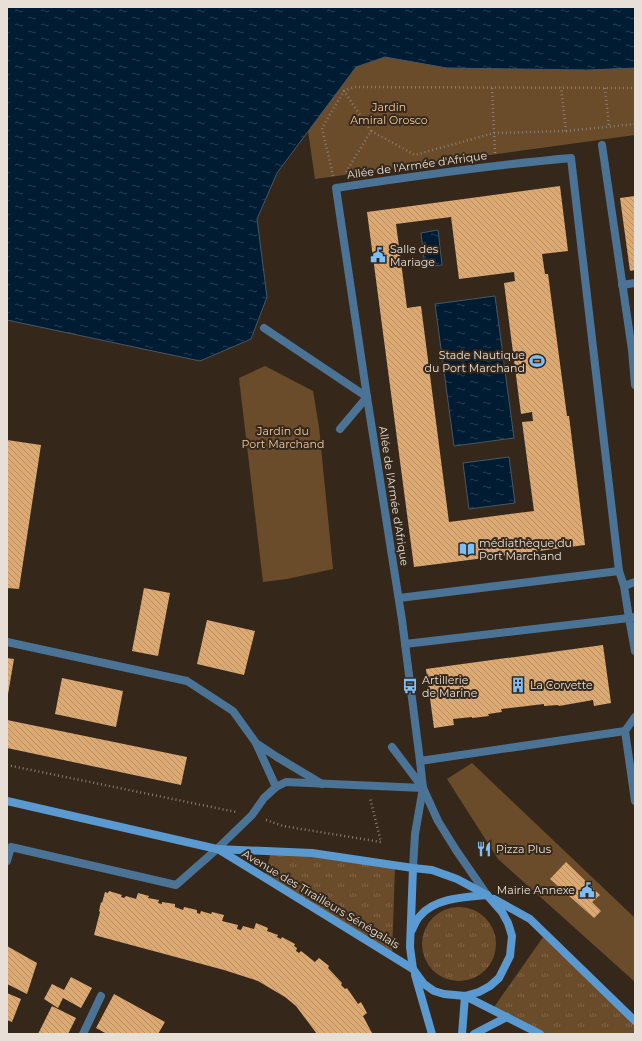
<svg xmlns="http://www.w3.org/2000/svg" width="642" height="1041" font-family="Montserrat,sans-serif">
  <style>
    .grass { fill: url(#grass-tufts) }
    .park { fill: #6b4c2a }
    .water { fill: url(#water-ripples); stroke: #465764 }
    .building { fill: url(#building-back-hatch); fill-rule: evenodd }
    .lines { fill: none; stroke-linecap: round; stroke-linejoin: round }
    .path { stroke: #887e73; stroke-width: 2.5; stroke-dasharray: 1 3; stroke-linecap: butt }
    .service { stroke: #4b7395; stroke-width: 8 }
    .minor { stroke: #4b7395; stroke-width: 8 }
    .secondary { stroke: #5a9ad1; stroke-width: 8 }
    .labels { text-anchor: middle; stroke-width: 4; stroke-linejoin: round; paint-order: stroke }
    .park-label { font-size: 11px; fill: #f5cb9f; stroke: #35281b }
    .street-label { font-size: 11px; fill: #e8e0d7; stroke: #35281b }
    .poi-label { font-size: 11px; fill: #e8e0d7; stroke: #35281b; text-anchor: start }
  </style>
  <defs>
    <pattern id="grass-tufts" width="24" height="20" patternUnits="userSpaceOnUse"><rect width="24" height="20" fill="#6b4c2a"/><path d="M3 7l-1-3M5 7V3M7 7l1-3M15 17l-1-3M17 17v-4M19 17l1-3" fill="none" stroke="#806648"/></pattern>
    <pattern id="water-ripples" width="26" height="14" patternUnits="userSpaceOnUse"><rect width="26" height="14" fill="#001c33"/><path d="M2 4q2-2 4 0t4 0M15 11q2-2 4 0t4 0" fill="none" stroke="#253d50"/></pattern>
    <pattern id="building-back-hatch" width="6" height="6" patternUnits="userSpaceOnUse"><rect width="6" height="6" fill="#dda972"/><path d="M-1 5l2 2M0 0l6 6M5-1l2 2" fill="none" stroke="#b79066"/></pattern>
  </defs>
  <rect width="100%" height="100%" fill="#35281b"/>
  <g class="grass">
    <polygon points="271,851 395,866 392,956 265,878"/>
    <circle cx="459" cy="944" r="37"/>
    <polygon points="546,933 635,1021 635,1034 540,1034 492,1010"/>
  </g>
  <g class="park">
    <polygon points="385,57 447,68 635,66 635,135 315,179 308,131 356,67"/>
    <polygon points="265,366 313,391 319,427 333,569 287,579 263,582 239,378"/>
    <polygon points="472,763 635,918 635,982 498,859 447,779"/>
  </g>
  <g class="water">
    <polygon points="7,7 635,7 635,68 587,70 447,68 385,57 356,67 277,173 257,219 267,297 251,339 200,361 7,320"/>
    <polygon points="438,230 442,265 425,267 421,233"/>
    <polygon points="495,296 514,438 454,446 435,304"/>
    <polygon points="509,457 515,503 469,509 463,463"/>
  </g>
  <g class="building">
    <path d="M 560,186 L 568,251 L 542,254 L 545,274 L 548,274 L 567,416 L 569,416 L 585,545 L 414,567 L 367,212 ZM 451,217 L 459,279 L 514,272 L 515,281 L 504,283 L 521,414 L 532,412 L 533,421 L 522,422 L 534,511 L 449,522 L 421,306 L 407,308 L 396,224 Z"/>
    <polygon points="635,196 635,270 630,271 620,198"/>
    <polygon points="7,440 41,445 19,589 7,588"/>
    <polygon points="144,588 170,593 158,656 132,651"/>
    <polygon points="207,620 255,631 244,675 197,664"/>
    <polygon points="603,645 611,703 594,706 593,700 559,706 558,705 544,706 544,704 501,709 502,712 488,714 489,716 472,718 472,717 453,719 454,725 434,728 426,669"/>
    <polygon points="7,658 14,659 8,694 7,694"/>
    <polygon points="62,678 123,691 116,727 55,714"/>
    <polygon points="7,720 187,757 181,785 7,748"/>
    <polygon points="566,862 600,895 592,902 601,911 594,918 550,879"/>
    <polygon points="109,891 122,895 121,897 124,898 126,896 136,899 138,893 149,896 148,898 159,900 158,903 162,904 162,902 175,904 175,907 183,910 184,907 197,910 197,913 200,914 201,911 211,914 212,912 224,915 222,921 238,925 237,929 241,930 243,926 254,929 256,923 268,928 267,931 278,935 277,937 281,939 282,937 295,944 294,946 297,948 296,951 299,953 301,951 315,962 319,958 329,966 328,968 342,983 341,985 345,989 347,988 358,1004 361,1002 367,1013 363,1016 372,1033 317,1034 296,1006 285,997 258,981 224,970 94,935 100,912 99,911 101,902 102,903 105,892 108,893"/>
    <polygon points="7,946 37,963 27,994 7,984"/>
    <polygon points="71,977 92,988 81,1008 63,998 58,1008 44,999 52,984 64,990"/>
    <polygon points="7,993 21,999 12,1022 7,1020"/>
    <polygon points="114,994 165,1022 158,1034 107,1034 96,1028"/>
    <polygon points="52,1006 76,1018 68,1034 38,1034"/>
  </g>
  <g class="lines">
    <g class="path">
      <polyline points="605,88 609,126"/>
      <polyline points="371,131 415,155 494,133 492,87"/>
      <polyline points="566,131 635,124"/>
      <polyline points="495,153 494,133 566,131 561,87"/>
      <polyline points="346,172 371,131 344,91 354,87 635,88"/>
      <polyline points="333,176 322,128 344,91"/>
      <polyline points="7,765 236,812"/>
      <polyline points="266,820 283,826 381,842 370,798"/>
    </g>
    <g class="service">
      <polyline points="264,328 367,397 340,429"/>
      <polyline points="632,350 635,385"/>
      <polyline points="624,586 635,582"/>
      <polyline points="7,642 187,681 233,711 256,743"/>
      <polyline points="405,644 629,618 624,586 619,571"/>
      <polyline points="392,747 423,788"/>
      <polyline points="420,761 625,731"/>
      <polyline points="276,787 256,743 277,757 322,784"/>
      <polyline points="7,861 11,847 176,885 217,849"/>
    </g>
    <g class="minor">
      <polyline points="602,145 632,350 635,352"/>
      <polyline points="622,285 635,283"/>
      <path d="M 399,598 L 619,571 L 571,158 C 493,165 415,176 336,188 L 367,397 L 402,620 L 420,761 L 423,788 L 415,834 L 413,868"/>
      <polyline points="635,617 629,618 635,651"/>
      <polyline points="635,717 625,731 635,801"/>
      <polyline points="423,788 438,821 456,850 487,895"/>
      <polyline points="217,849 252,815 264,798 276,787 286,782 423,788"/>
      <polyline points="83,1034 101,996"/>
    </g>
    <g class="secondary">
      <polyline points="7,801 217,849 312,853 413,868 432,870 457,879 487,895 502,912 508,923 512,936 510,956 499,978 490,986 479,992 465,996 444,994 434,991 424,984 413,969 410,947 413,868"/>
      <polyline points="218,849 413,969"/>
      <polyline points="494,899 530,919 635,1021"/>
      <path d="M 412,930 C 414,926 416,920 420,916 C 435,898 465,897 487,895"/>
      <polyline points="415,975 432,1034"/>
      <polyline points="465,996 540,1034"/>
      <polyline points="462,1034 465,996"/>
      <polyline points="474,1034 507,1017"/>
    </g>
  </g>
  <defs>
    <g id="civic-bare" transform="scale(1.2)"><path d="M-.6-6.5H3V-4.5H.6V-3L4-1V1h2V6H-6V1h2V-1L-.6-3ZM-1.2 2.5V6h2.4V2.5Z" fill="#7bbef8" stroke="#35281b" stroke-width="2.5" paint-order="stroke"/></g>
    <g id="stadium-bare" transform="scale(1.2)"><path d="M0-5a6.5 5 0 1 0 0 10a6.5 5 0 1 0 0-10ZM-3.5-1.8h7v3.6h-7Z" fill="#7bbef8" stroke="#35281b" stroke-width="2.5" paint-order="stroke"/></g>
    <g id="library-bare" transform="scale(1.2)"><path d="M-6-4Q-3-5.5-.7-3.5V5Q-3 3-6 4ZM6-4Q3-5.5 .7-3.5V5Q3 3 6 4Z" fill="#7bbef8" stroke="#35281b" stroke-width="2.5" paint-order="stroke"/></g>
    <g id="building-bare" transform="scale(1.2)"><path d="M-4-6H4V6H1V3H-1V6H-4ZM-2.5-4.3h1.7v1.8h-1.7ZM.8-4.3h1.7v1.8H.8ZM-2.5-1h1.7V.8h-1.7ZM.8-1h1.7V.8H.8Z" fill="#7bbef8" stroke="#35281b" stroke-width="2.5" paint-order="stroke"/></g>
    <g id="bus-bare" transform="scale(1.2)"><path d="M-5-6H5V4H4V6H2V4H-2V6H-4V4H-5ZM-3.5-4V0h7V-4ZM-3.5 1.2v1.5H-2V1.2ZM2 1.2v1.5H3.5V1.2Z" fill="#7bbef8" stroke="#35281b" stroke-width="2.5" paint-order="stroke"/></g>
    <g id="restaurant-bare" transform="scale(1.2)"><path d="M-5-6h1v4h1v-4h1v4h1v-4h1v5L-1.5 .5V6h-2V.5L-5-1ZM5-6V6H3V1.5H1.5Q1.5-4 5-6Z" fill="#7bbef8" stroke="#35281b" stroke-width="2.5" paint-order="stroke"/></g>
  </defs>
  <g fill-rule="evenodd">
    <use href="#civic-bare" x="378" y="255"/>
    <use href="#stadium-bare" x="537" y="361"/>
    <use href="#library-bare" x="467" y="549"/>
    <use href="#building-bare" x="518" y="685"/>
    <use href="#bus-bare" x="410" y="686"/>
    <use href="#restaurant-bare" x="484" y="849"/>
    <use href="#civic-bare" x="587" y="890"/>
  </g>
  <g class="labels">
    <g class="park-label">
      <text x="389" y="111">Jardin<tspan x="389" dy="13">Amiral Orosco</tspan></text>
      <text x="283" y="435">Jardin du<tspan x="283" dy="13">Port Marchand</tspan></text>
    </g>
    <g class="street-label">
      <text transform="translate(417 165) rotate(-8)" y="4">Allée de l'Armée d'Afrique</text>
      <text transform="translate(394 496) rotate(81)" y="4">Allée de l'Armée d'Afrique</text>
      <text transform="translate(321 899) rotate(31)" y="4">Avenue des Tirailleurs Sénégalais</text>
    </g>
    <g class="poi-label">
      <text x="390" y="253">Salle des<tspan x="390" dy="13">Mariage</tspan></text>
      <text x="525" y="359" text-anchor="end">Stade Nautique<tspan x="525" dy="13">du Port Marchand</tspan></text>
      <text x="479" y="547">médiathèque du<tspan x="479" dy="13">Port Marchand</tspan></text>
      <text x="422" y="684">Artillerie<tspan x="422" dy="13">de Marine</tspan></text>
      <text x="530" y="689">La Corvette</text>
      <text x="496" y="853">Pizza Plus</text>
      <text x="575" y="894" text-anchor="end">Mairie Annexe</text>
    </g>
  </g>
  <rect width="642" height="1041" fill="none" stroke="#e8e0d7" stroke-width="16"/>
</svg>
